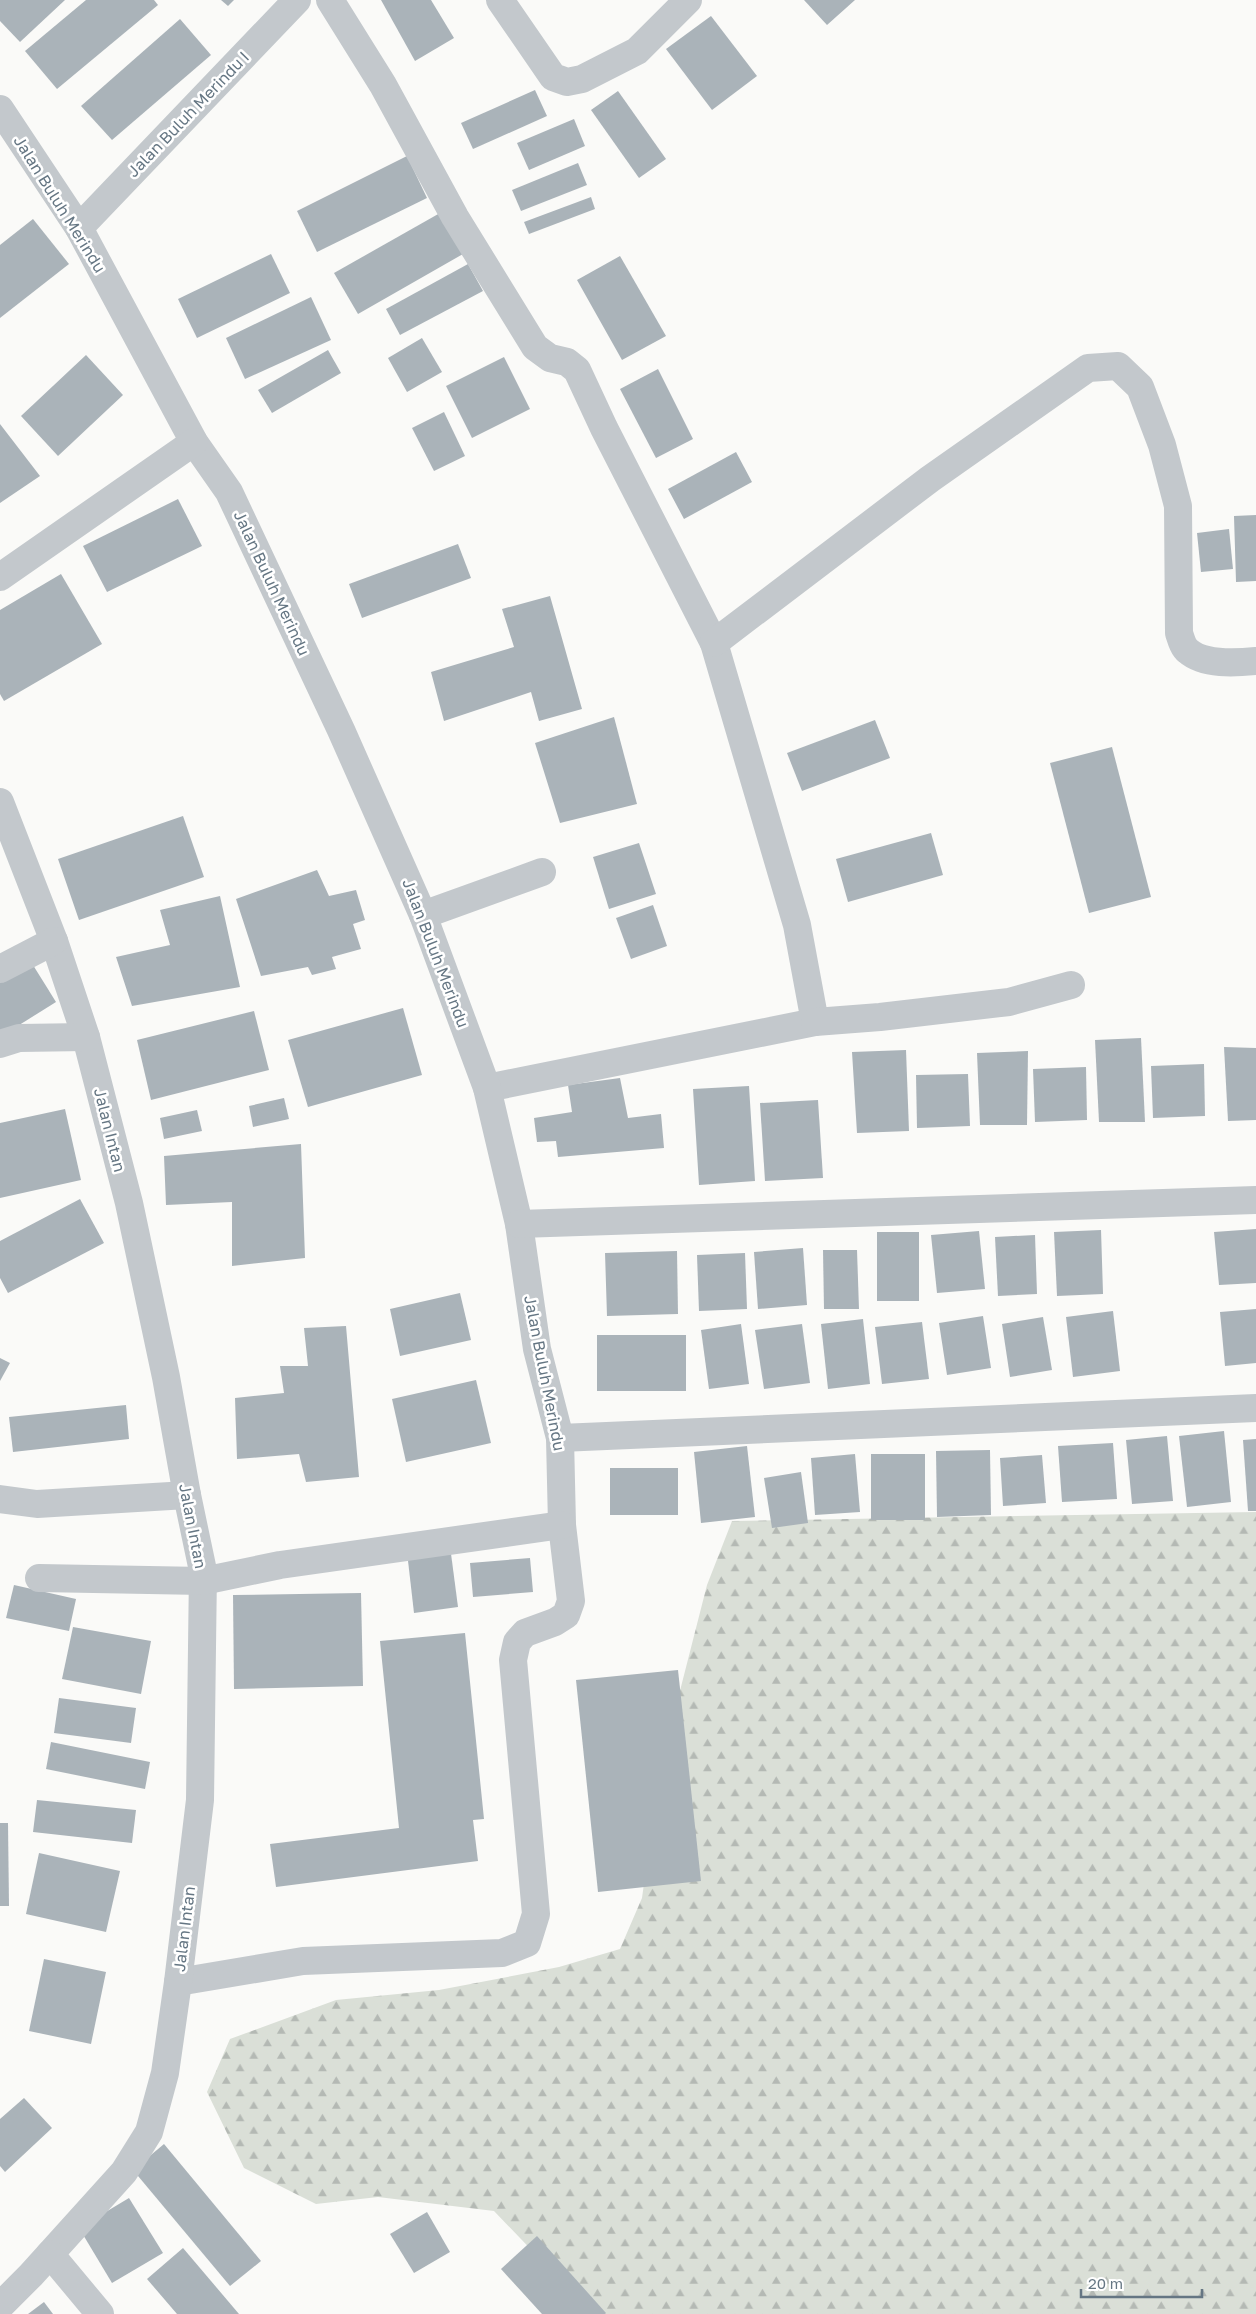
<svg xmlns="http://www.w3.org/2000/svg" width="1256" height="2314" font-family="'Golos Text',sans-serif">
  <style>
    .forest { fill: url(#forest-firs) }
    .building { fill: #aab3b9 }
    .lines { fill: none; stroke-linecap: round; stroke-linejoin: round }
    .minor { stroke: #c3c8cc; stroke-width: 28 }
    .labels { text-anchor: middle; stroke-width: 5; stroke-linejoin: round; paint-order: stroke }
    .street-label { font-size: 16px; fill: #657683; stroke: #fff }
  </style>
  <defs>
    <pattern id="forest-firs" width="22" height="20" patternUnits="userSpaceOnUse" patternTransform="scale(1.25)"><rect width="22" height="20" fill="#dadfd7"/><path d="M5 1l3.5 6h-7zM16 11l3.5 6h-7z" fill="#b4b9b4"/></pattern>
  </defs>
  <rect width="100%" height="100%" fill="#fafaf8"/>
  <polygon class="forest" points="1256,1512 1256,2314 593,2314 494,2211 378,2197 316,2204 244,2168 207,2092 230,2039 336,2000 439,1990 559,1967 620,1949 642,1898 660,1769 707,1585 732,1521"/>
  <g class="building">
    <polygon points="0,0 65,0 20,42 0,21"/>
    <polygon points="86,0 154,0 158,5 57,89 25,51"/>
    <polygon points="221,0 234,0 228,6"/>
    <polygon points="381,0 431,0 454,38 415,61"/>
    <polygon points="804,0 855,0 827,25"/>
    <polygon points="711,16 757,76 712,110 666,49"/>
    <polygon points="180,19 211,55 112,140 81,106"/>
    <polygon points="535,90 547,116 473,149 461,123"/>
    <polygon points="618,91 666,159 639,178 591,110"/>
    <polygon points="574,119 585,146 529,170 517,143"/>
    <polygon points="407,156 427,198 317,252 297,211"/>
    <polygon points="578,163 587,185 521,211 512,190"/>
    <polygon points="591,197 595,209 529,234 524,222"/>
    <polygon points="440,213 463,254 358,314 334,273"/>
    <polygon points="33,219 69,264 0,318 0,245"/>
    <polygon points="271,254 290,293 197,338 178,299"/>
    <polygon points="620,256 666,336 622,360 577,280"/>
    <polygon points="468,264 483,291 400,335 386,309"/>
    <polygon points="311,297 331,340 245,379 226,338"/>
    <polygon points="422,338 442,372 407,392 388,358"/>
    <polygon points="328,350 341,373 272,413 258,390"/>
    <polygon points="86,355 123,395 58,456 21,416"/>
    <polygon points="504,357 530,409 472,438 446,386"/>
    <polygon points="658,369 693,439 656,458 620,389"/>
    <polygon points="444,412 465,456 434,471 412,428"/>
    <polygon points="0,424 40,476 0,503"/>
    <polygon points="736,452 752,482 684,519 668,489"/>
    <polygon points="178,499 202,546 107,592 83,546"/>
    <polygon points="1256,515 1256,581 1236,582 1234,516"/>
    <polygon points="1229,529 1233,569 1201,572 1197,533"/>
    <polygon points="458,544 471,578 362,618 349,584"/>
    <polygon points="61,574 102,644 4,701 0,694 0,610"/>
    <polygon points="550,596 582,709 539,721 531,692 444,721 431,672 514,647 502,609"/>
    <polygon points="614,717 637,804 560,823 535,743"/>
    <polygon points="875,720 890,758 802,791 787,753"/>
    <polygon points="1112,747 1151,897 1089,913 1050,763"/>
    <polygon points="183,816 204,877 79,920 58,859"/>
    <polygon points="931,833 943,875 848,902 836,859"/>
    <polygon points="639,843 656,894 609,909 593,857"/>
    <polygon points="317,870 329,896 356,890 365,920 353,924 361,949 332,957 336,969 312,975 308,967 261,976 236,899"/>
    <polygon points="220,896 240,987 132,1006 116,957 170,945 160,910"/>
    <polygon points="653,905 667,946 631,959 616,918"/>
    <polygon points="28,957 56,1002 0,1037 0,975"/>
    <polygon points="403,1008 422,1075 308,1107 288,1040"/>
    <polygon points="254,1011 269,1070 151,1100 137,1040"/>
    <polygon points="1141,1038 1145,1122 1099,1122 1095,1040"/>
    <polygon points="1224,1047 1256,1048 1256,1120 1228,1121"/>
    <polygon points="906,1050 909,1131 857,1133 852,1052"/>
    <polygon points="1028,1051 1027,1125 980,1125 977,1053"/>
    <polygon points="1204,1064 1205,1116 1153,1118 1151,1066"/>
    <polygon points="1086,1067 1087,1120 1035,1122 1033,1069"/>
    <polygon points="968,1074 970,1126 917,1128 916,1075"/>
    <polygon points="620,1078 628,1118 661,1114 664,1148 558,1157 556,1141 537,1142 534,1118 572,1112 568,1085"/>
    <polygon points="749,1086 755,1181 699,1185 693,1089"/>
    <polygon points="284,1098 289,1119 253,1127 249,1106"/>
    <polygon points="818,1100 823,1178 765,1181 760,1103"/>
    <polygon points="65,1109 81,1180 0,1198 0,1123"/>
    <polygon points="197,1110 202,1131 164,1139 160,1118"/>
    <polygon points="301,1144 305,1258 232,1266 232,1202 166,1205 164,1156"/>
    <polygon points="80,1199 104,1243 8,1293 0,1278 0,1241"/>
    <polygon points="1256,1229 1256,1283 1219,1285 1214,1232"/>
    <polygon points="1101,1230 1103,1294 1057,1296 1054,1232"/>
    <polygon points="979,1231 985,1289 937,1293 931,1235"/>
    <rect x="877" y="1232" width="42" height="69"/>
    <polygon points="1035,1235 1037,1294 998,1296 995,1237"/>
    <polygon points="803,1248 807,1305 758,1309 754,1252"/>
    <polygon points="823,1250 857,1250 859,1309 824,1309"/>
    <polygon points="677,1251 678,1314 607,1316 605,1253"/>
    <polygon points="745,1253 747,1309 699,1311 697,1255"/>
    <polygon points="460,1293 471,1340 400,1356 390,1309"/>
    <polygon points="1256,1309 1256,1363 1225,1366 1220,1312"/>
    <polygon points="1113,1311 1120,1371 1073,1377 1066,1317"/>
    <polygon points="983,1316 991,1368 947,1375 939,1323"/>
    <polygon points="1043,1317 1052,1370 1010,1377 1002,1324"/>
    <polygon points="863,1319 870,1384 828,1389 821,1324"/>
    <polygon points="922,1322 929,1379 882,1384 875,1327"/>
    <polygon points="741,1324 749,1384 709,1389 701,1330"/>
    <polygon points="802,1324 810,1383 764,1389 755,1330"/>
    <polygon points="346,1326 359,1477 306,1482 299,1454 237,1459 235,1398 284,1393 280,1366 308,1366 304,1328"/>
    <rect x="597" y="1335" width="89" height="56"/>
    <polygon points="0,1358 10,1363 0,1381"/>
    <polygon points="476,1380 491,1443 406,1462 392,1399"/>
    <polygon points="126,1405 129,1439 13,1452 9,1417"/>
    <polygon points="1224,1431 1231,1502 1187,1507 1179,1436"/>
    <polygon points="1167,1436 1173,1501 1132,1504 1126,1440"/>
    <polygon points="1256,1439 1256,1511 1248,1511 1243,1440"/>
    <polygon points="1113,1443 1117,1499 1062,1502 1058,1446"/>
    <polygon points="747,1446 755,1517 701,1523 694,1452"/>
    <polygon points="990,1450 991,1515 937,1517 936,1451"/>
    <polygon points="855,1454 860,1512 815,1515 811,1458"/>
    <rect x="871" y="1454" width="54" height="66"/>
    <polygon points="1042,1455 1046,1503 1003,1506 1000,1458"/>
    <rect x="610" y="1468" width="68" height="47"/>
    <polygon points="801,1472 808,1523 772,1528 764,1478"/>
    <polygon points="450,1546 458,1607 414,1613 407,1552"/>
    <polygon points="530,1558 533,1592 473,1597 470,1563"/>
    <polygon points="14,1585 76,1599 69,1631 6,1618"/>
    <polygon points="361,1593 363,1686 234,1689 233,1595"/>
    <polygon points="73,1627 151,1641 141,1694 62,1679"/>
    <polygon points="465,1633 484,1819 473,1820 478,1861 276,1887 270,1844 399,1828 380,1641"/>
    <polygon points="678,1670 701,1881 598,1892 576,1680"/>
    <polygon points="59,1698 136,1708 131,1743 54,1733"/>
    <polygon points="51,1742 150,1762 145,1789 46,1769"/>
    <polygon points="37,1800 136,1810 132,1843 33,1832"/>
    <polygon points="0,1823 8,1823 9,1906 0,1906"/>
    <polygon points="39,1853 120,1871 106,1932 26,1914"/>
    <polygon points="44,1959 106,1972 91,2044 29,2031"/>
    <polygon points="24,2098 52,2128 5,2172 0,2166 0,2119"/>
    <polygon points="164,2144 261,2261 230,2286 133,2170"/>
    <polygon points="129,2198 163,2253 112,2283 79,2228"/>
    <polygon points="427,2212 450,2252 414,2273 390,2234"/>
    <polygon points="537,2236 606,2313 605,2314 542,2314 501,2269"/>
    <polygon points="183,2248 239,2314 177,2314 147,2279"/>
    <polygon points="44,2302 53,2314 28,2314"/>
  </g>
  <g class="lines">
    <g class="minor">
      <polyline points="330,0 383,85 455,217 535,347 550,358 567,362 577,370 604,428 714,643 797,925 815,1022 487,1088"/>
      <polyline points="500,0 553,77 567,82 582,79 637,51 688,0"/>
      <polyline points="0,109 79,228 194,442 229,492 341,730 423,915 487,1088 519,1224 537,1349 560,1438 562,1525 571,1601 566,1615 555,1622 525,1633 517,1642 513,1660 536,1914 527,1943 502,1953 303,1961 178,1982"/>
      <polyline points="79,228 297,0"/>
      <polyline points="0,577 194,442"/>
      <path d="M 714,643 L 930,479 L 1088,368 L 1118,366 L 1140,387 L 1162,445 L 1178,506 L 1179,633 C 1181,639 1183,647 1188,651 C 1204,665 1235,663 1256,661"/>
      <polyline points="0,802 54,941 86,1037 129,1203 166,1377 187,1495 203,1571 200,1800 178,1982 165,2073 149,2132 124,2172 31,2275 0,2306"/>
      <polyline points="423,915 542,872"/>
      <polyline points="0,969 54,941"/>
      <polyline points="815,1022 880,1017 1009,1002 1071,985"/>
      <polyline points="0,1044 19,1038 86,1037"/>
      <polyline points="519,1224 1256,1200"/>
      <polyline points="560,1438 1256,1408"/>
      <polyline points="0,1499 37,1504 187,1495"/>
      <polyline points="39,1578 203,1581 280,1565 562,1525"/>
      <polyline points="50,2254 100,2314"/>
    </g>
  </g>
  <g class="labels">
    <g class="street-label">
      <text transform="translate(188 114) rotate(-46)" y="6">Jalan Buluh Merindu I</text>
      <text transform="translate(60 204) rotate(58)" y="6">Jalan Buluh Merindu</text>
      <text transform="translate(272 583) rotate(65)" y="6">Jalan Buluh Merindu</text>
      <text transform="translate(436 953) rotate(69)" y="6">Jalan Buluh Merindu</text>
      <text transform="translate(110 1130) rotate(76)" y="6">Jalan Intan</text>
      <text transform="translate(545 1373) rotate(79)" y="6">Jalan Buluh Merindu</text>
      <text transform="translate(193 1526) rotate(79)" y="6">Jalan Intan</text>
      <text transform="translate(184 1929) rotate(-83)" y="6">Jalan Intan</text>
    </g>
  </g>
  <path d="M1081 2289v8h121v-8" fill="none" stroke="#657683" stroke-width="2.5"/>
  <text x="1088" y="2289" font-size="15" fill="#657683" stroke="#ffffff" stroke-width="4" paint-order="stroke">20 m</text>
</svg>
